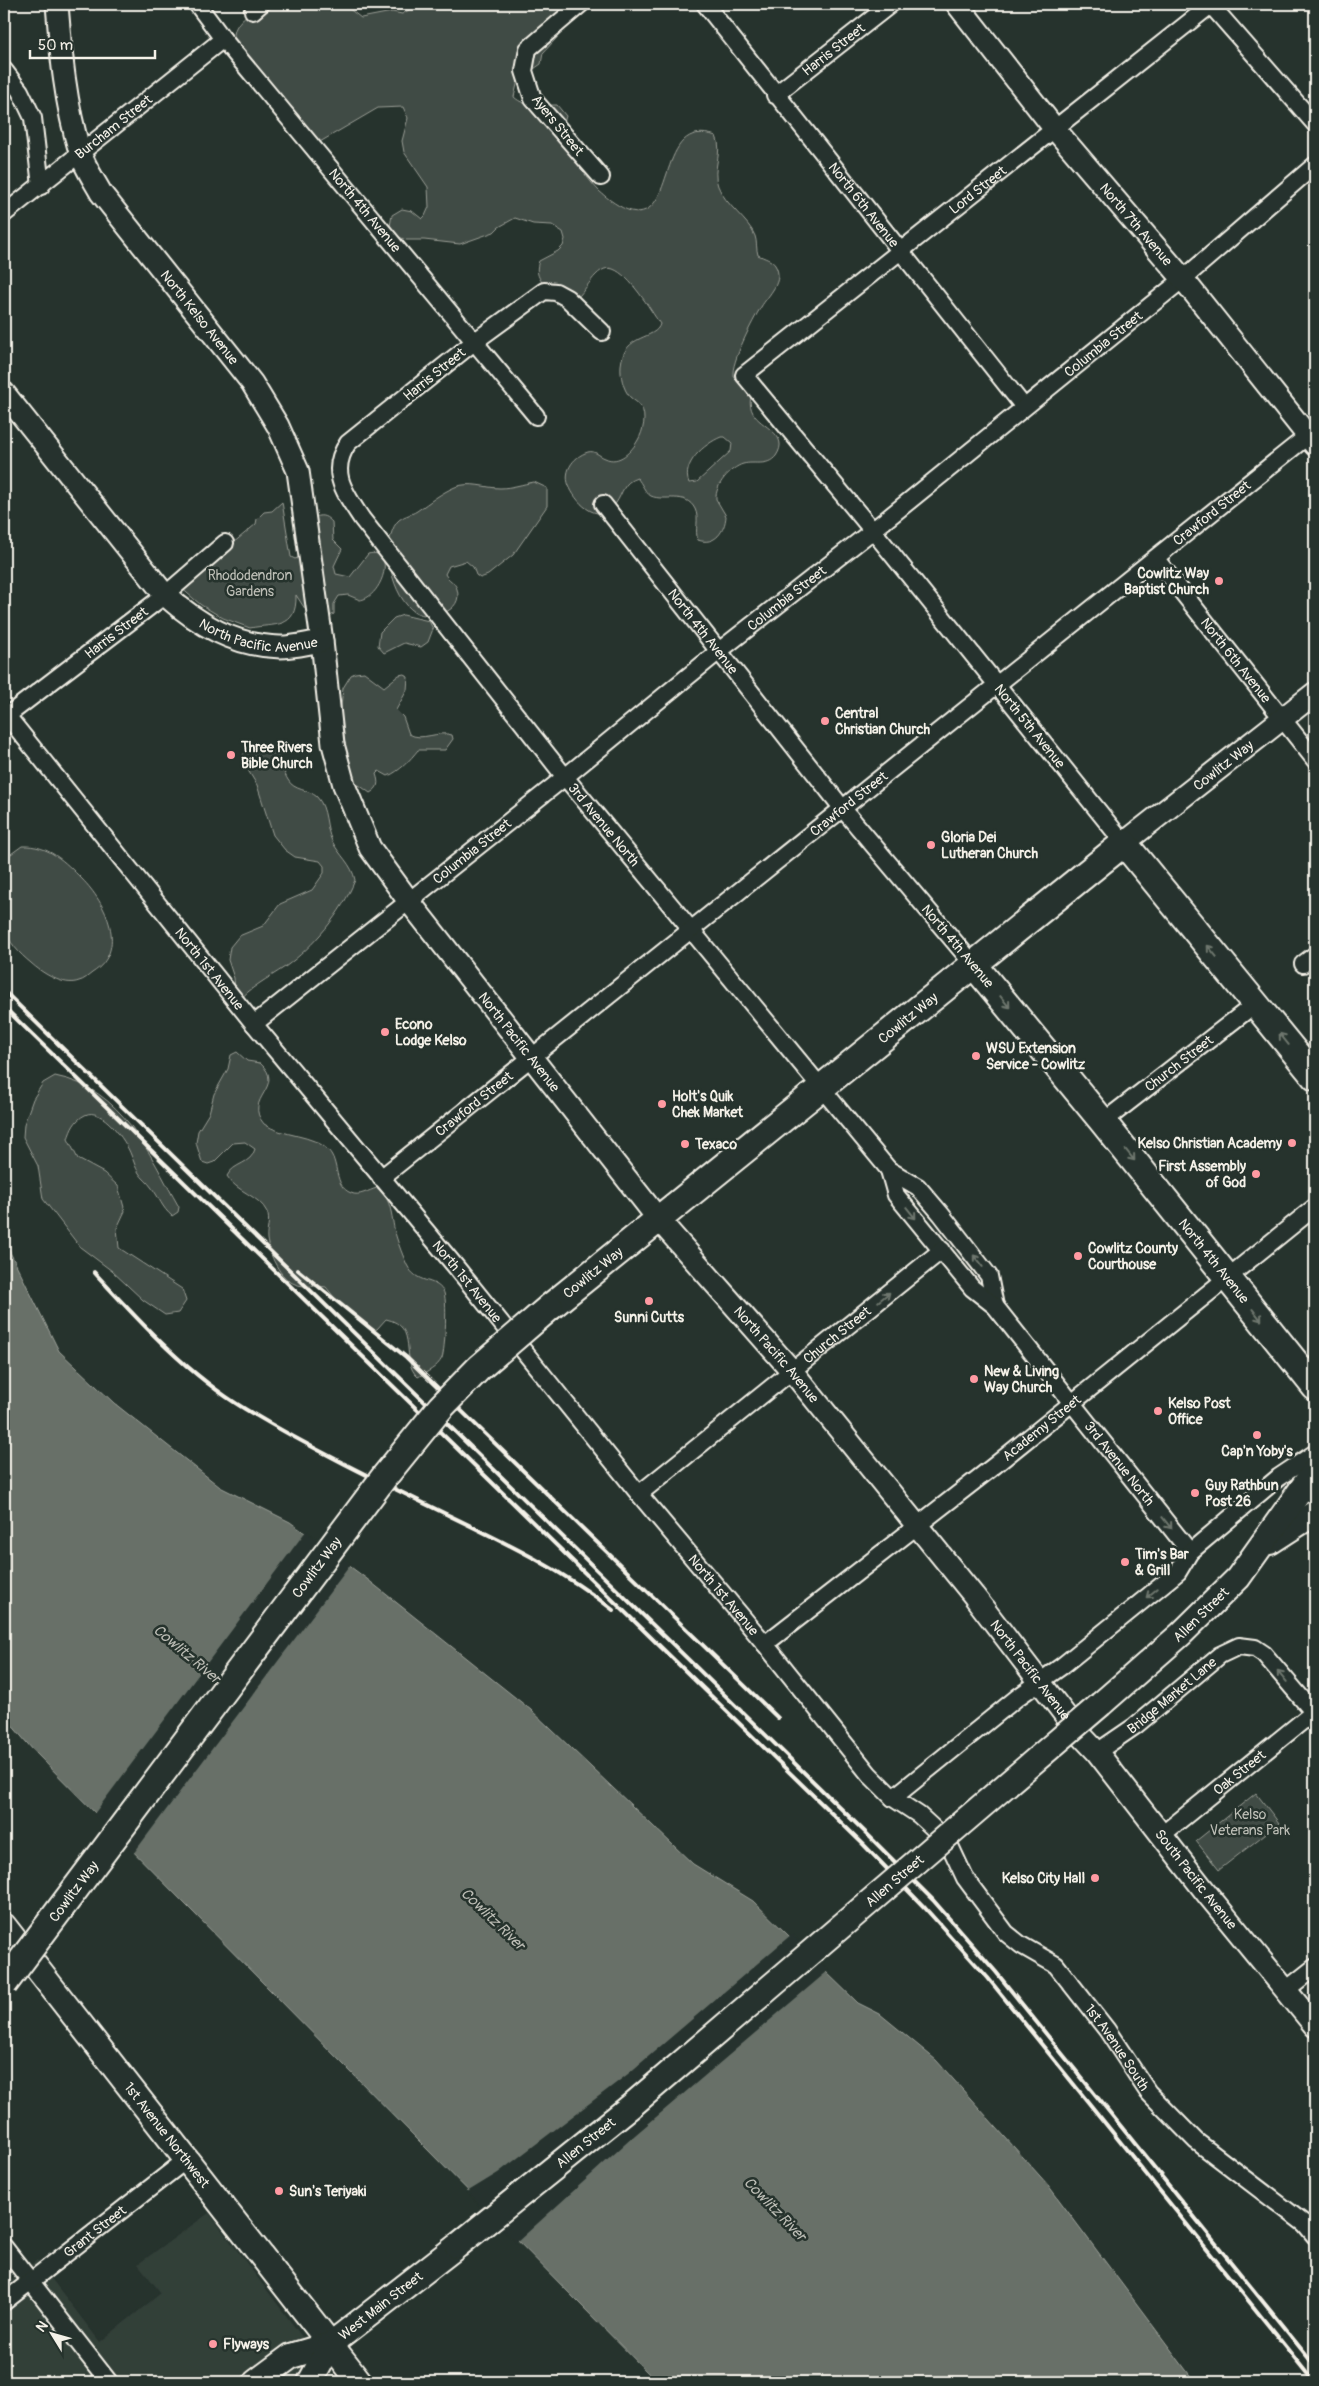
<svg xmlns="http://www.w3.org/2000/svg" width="1319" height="2386" font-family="Pangolin,sans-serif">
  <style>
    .built { fill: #333f39 }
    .green { fill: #414b45; stroke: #9a9e96; fill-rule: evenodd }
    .water { fill: #676f68; stroke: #9fa39b }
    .pier { fill: #26332d }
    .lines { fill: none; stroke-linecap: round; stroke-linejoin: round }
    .minor-casing { stroke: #f4f1e8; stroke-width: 20 }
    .tertiary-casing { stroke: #f4f1e8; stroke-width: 25 }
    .secondary-casing { stroke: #f4f1e8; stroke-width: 28 }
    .primary-casing { stroke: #f4f1e8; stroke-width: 30 }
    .minor { stroke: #26332d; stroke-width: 16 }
    .tertiary { stroke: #26332d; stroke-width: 21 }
    .secondary { stroke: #26332d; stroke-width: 24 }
    .primary { stroke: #26332d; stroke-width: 26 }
    .rail { stroke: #f4f1e8; stroke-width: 4 }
    .secondary-bridge-casing { stroke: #f4f1e8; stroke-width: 28; stroke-linecap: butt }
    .primary-bridge-casing { stroke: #f4f1e8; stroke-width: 30; stroke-linecap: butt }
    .secondary-bridge { stroke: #26332d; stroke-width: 24 }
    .primary-bridge { stroke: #26332d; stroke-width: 26 }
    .oneway { stroke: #6e766e }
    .poi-dot { fill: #ff9aa2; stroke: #26332d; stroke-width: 2 }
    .labels { text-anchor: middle; stroke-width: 5; stroke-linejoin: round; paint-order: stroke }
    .street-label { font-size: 14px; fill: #f4f1e8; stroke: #26332d }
    .poi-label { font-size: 14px; font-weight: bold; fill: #f4f1e8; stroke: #26332d; text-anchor: start }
    .park-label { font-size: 14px; fill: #bebfb7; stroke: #26332d }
    .water-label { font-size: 15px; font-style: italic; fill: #bcbdb5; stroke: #26332d }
  </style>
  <rect width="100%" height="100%" fill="#26332d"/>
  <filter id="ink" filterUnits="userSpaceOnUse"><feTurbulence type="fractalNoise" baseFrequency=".02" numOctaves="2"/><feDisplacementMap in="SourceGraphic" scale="10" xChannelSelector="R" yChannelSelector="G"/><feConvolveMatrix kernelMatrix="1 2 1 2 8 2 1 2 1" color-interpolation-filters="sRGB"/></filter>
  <g filter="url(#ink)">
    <polygon class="built" points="209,2213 336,2382 4,2382 4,2285 37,2260 100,2342 161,2293 138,2264"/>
    <g class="green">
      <path d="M 259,4 L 343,4 L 361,18 L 392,12 L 402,14 L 409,10 L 407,4 L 580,4 L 563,31 L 543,53 L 541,64 L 518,80 L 514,97 C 526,108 541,105 557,105 L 566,116 C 560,135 562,146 575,161 C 583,171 590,182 599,191 C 608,199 620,208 631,211 C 678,222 655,115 716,136 C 724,152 711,169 718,186 C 725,205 749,220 755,236 C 757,241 756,249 758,255 C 764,258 772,260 775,265 C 785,281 768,295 761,307 C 753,320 731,362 733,376 L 753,386 C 751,395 748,404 753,413 C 760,427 791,434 776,456 C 767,467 755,461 743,464 C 730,468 715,485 716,499 L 726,516 C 725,531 715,546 698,540 C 694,530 700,519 695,509 C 686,491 664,502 651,496 C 645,493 642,483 637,478 C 623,482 623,493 616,503 C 600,526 578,505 570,488 C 562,473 572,457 588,452 C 595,450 599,456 605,458 C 619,465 632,451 638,440 C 643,432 647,416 641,407 C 639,403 633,400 630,397 C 623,389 620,375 621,365 C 624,333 656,340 660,324 C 650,309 630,275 613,269 C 596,263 585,295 573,301 C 560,306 555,301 548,291 C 541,280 534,275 539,261 L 558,251 L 563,246 L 565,239 L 563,232 L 552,225 L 533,224 L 515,218 L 499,227 L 494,232 L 460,244 L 424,240 L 406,240 L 395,235 L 390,226 L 392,215 L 402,209 L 412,211 L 422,219 L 425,216 L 429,207 L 428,187 L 404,152 L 402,141 L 408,118 L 403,107 L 378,108 L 313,146 L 260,80 L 235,40 C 230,25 249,14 259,4 ZM 721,437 L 725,437 L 732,443 L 731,451 L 697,482 L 689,483 C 681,464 704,444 721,437 Z"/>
      <path d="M 534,482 L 547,488 L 547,506 L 513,555 L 488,575 L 480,578 L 476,575 L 473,567 L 466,561 L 449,566 L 445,574 C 448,580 455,582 457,589 C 464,612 431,621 415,612 C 392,598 380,544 397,522 C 402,516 411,515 417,511 C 430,502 441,493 455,487 C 471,481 485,488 500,488 C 511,488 523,484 534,482 Z"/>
      <path d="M 282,502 L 291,557 L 295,559 L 300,557 L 315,517 C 323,514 327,517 332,522 L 333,540 L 342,549 L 334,566 L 336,574 L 350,577 L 368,554 C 397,547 383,597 360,600 L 348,595 L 339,596 L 334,604 L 334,614 L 326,618 L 309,615 L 296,595 C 297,630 275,623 250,628 L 223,618 L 201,605 L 180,587 L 256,524 L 257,519 L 264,512 L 272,511 Z"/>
      <polygon points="403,615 429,621 433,629 428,642 421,647 404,643 384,653 378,646 380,632 394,618"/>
      <path d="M 364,672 L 384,687 L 399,675 L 404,674 L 408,677 L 407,690 L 396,710 L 403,717 L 409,734 C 422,742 438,730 452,735 L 453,739 L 445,750 L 418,750 C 410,760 400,771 388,776 L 379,771 L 376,774 C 379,783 379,788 370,793 L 359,785 L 350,787 L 338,733 L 343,688 L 351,675 L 355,673 Z"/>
      <path d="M 261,745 C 282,750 279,765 288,780 C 294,791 309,789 317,797 C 328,809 325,827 332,841 C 339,855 352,864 355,880 C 342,913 313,947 285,967 C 267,979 250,987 236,1004 L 234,978 L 228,960 L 230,947 L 239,936 L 263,926 L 280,904 L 312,890 L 324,873 L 324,866 L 320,861 L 295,857 L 285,850 L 273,835 L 257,785 L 243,762 L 243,755 L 248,750 Z"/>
      <path d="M 22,846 C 49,845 64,861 82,879 C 106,903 129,950 92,973 C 88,976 84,980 79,981 C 64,987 42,973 31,963 C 20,954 8,942 4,927 C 0,913 4,875 4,859 Z"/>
      <path d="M 237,1052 L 247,1061 L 260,1063 C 287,1087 242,1098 264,1124 C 283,1137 313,1134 328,1150 C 340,1162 333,1186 351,1193 C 359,1197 369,1190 377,1188 C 393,1198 391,1220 396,1236 C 399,1246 403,1256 407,1265 C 417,1285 434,1277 443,1291 C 448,1296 445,1351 442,1358 C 437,1368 427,1372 418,1377 C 399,1361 420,1326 386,1319 L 377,1329 L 371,1331 L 338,1302 L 326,1287 C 316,1285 305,1288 295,1284 C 280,1279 269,1254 267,1239 C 266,1230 271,1221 267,1212 C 259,1195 236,1192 227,1176 C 234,1162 251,1165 255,1149 L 245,1142 L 233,1143 L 214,1162 L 208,1164 L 202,1162 L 196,1143 L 198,1131 L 209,1113 L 214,1094 L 228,1069 L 231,1055 Z"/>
      <path d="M 55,1076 C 123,1089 148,1152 179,1207 L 178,1212 L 172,1216 C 162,1208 159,1197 152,1188 C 148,1182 142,1178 139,1173 C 135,1167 134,1161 131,1155 C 126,1141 102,1106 85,1115 C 75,1120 71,1129 68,1139 L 78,1159 L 104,1173 L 118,1186 L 125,1211 L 117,1228 L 119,1248 L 182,1289 L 186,1301 L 178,1313 L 165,1315 L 143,1300 L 112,1271 L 80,1247 L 43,1199 L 38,1166 L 23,1137 L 24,1124 L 33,1099 L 43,1083 Z"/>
      <polygon points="1256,1793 1279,1823 1219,1870 1196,1841"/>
    </g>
    <polygon class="water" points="4,1240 59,1351 114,1403 220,1487 290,1522 367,1579 531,1710 693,1864 753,1901 858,2003 880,2014 936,2060 1048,2185 1195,2382 657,2382 33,1750 4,1716"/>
    <g class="pier">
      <polygon points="306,1531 351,1564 133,1854 94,1814"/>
      <polygon points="792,1934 829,1970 635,2135 516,2243 467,2192 498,2173 628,2074"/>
    </g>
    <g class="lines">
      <g class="minor-casing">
        <g id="minor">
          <path id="s1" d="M 197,4 L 223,39 L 536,416"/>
          <polyline points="581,4 528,49 524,71 533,99 601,177"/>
          <path id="s2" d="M 705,4 L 1024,407"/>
          <polyline points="1210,4 1315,124"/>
          <polyline points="253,11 261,4"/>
          <polyline points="4,70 20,91 33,118 41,186"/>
          <path id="s3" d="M 775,95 L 891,4"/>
          <path id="s4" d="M 4,214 L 223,39"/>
          <path id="s5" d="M 602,332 L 567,298 L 556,292 L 544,291 L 474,342 L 348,443 C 328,472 345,493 362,519 L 565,777 L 889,1170 L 918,1187 L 941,1214 L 989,1276 L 995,1306"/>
          <path id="s6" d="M 603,504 L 843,809 L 974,965"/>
          <path id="s7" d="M 1156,559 L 1315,760"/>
          <path id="s8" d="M 4,712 L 254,1024 L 456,1267 L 639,1494 L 765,1644 L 869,1774 L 893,1798 L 919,1815 L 944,1838 L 951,1848 L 965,1878 L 1006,1933 L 1021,1945 L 1056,1965 L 1107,2030 L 1148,2092 L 1196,2141 L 1305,2224 L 1315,2236"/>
          <path id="s9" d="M 4,718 L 165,595 L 225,543"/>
          <path id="s10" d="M 1124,843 L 883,543 L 744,375 L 1212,4"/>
          <polyline points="1303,964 1315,955"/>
          <path id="s11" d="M 254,1024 L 565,777 L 719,651 L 872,531 L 1183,279 L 1315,165"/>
          <path id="s12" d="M 1103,1122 L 1255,1004"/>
          <path id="s13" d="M 889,1170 L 896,1195 L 972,1288 L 995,1306 L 1190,1552"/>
          <path id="s14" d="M 381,1178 L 1315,430"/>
          <path id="s15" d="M 639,1494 L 942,1250"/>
          <path id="s16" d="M 765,1644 L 994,1466 L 1315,1207"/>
          <path id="s17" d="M 1097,1752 L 1135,1726 L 1220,1655 L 1239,1646 L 1255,1648 L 1264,1654 L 1315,1714"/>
          <polyline points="893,1798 1018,1697 1062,1666 1178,1572 1190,1552 1279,1477 1315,1453"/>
          <path id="s18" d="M 1163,1834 L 1315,1711"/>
          <polyline points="1286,1990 1315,1967"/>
          <polyline points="4,2247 109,2382"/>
          <path id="s19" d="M 4,2302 L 186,2160"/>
        </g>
      </g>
      <g class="tertiary-casing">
        <g id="tertiary">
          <path id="s20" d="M 57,4 C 61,54 65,103 80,152 C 84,166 94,180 101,193 L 252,383 L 278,426 L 298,471 L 322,641 L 333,744 L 344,785 L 370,848 L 408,900 L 659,1220 L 792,1371 L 974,1596 L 1078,1732 L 1097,1752 L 1208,1895 L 1315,2026"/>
          <path id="s21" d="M 957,4 L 1054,128 L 1183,279 L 1315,445"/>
          <path id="s22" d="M 4,393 L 165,595 C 198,624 234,646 280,647 C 294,647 308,643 322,641"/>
          <path id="s23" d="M 1124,843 L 1315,693"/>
        </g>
      </g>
      <g class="secondary-casing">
        <g id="secondary">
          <polyline points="1270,1542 1315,1513"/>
          <path id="s24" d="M 1101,1704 L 1181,1634 L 1238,1578 L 1315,1470"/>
          <path id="s25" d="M 4,1926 L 360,2382"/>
          <polyline points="256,2382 291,2356 331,2344"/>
          <path id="s26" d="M 310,2382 L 331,2344 L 457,2246"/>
        </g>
      </g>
      <g class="primary-casing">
        <g id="primary">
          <path id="s27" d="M 974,965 L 1103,1122 L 1315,1387"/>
          <path id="s28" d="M 550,1307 L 1124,843 L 1315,1077"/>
        </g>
      </g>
      <use href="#minor" class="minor"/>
      <use href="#tertiary" class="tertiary"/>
      <use href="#secondary" class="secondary"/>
      <use href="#primary" class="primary"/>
      <g class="rail">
        <polyline points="4,991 867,1834 933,1900 996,1972 1315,2366"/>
        <polyline points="4,1007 863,1844 925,1908 988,1978 1314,2382"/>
        <polyline points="298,1270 406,1357 778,1718"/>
        <path d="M 94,1272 C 140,1322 187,1374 245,1409 C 310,1448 378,1481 446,1514 C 504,1542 563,1570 613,1610"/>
      </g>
      <g class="secondary-bridge-casing">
        <g id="secondary-bridge">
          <path id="s29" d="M 457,2246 L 631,2106 L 1101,1704"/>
        </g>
      </g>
      <g class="primary-bridge-casing">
        <g id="primary-bridge">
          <path id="s30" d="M 4,1984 L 385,1476 L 441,1407 L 479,1368 L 550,1307"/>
        </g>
      </g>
      <use href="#secondary-bridge" class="secondary-bridge"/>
      <use href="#primary-bridge" class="primary-bridge"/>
    </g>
    <defs><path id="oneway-shaft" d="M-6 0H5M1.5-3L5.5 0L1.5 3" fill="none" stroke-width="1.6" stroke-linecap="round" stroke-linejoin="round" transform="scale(1.25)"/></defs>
    <g class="oneway">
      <use href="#oneway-shaft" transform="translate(1212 951) rotate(-129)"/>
      <use href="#oneway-shaft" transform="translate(1005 1002) rotate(51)"/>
      <use href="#oneway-shaft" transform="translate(1284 1039) rotate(-129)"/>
      <use href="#oneway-shaft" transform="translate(1130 1155) rotate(51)"/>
      <use href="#oneway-shaft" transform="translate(911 1213) rotate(51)"/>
      <use href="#oneway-shaft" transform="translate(978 1261) rotate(-128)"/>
      <use href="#oneway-shaft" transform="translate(884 1297) rotate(-39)"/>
      <use href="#oneway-shaft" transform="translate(1257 1315) rotate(52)"/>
      <use href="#oneway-shaft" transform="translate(1167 1523) rotate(51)"/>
      <use href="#oneway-shaft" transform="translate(1152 1593) rotate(141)"/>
      <use href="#oneway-shaft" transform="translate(1282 1676) rotate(-129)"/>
    </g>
  </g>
  <g class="poi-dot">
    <circle cx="1219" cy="581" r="5"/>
    <circle cx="825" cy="721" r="5"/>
    <circle cx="231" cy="755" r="5"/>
    <circle cx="931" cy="845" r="5"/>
    <circle cx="385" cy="1032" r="5"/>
    <circle cx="976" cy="1056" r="5"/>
    <circle cx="662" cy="1104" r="5"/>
    <circle cx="1292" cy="1143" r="5"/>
    <circle cx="685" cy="1144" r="5"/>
    <circle cx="1256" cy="1174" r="5"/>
    <circle cx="1078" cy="1256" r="5"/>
    <circle cx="649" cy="1301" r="5"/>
    <circle cx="974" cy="1379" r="5"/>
    <circle cx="1158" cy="1411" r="5"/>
    <circle cx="1257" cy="1435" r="5"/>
    <circle cx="1195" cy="1493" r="5"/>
    <circle cx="1125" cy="1562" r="5"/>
    <circle cx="1095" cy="1878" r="5"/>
    <circle cx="279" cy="2191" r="5"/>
    <circle cx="213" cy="2344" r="5"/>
  </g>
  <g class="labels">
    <g class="street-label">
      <text dy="5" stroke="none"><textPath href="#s3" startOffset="74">Harris Street</textPath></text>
      <text transform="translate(558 125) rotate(51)" y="5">Ayers Street</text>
      <text dy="5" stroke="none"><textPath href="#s4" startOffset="140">Burcham Street</textPath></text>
      <text dy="5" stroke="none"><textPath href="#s10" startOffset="901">Lord Street</textPath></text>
      <text dy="5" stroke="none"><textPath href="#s2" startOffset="256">North 6th Avenue</textPath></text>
      <text dy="5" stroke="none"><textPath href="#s1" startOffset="266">North 4th Avenue</textPath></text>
      <text dy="5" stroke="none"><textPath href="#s21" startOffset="284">North 7th Avenue</textPath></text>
      <text dy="5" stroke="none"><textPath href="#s20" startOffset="355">North Kelso Avenue</textPath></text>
      <text dy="5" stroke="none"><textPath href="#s11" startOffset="1088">Columbia Street</textPath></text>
      <text transform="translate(434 374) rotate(-39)" y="5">Harris Street</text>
      <text dy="5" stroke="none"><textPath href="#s14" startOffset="1064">Crawford Street</textPath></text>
      <text dy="5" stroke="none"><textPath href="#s11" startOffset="682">Columbia Street</textPath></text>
      <text dy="5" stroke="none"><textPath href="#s22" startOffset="364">North Pacific Avenue</textPath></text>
      <text dy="5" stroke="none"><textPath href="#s6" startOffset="162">North 4th Avenue</textPath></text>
      <text dy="5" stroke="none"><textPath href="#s9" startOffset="141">Harris Street</textPath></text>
      <text dy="5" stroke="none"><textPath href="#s7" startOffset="129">North 6th Avenue</textPath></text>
      <text transform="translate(1030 726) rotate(51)" y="5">North 5th Avenue</text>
      <text dy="5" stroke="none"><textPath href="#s23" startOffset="126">Cowlitz Way</textPath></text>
      <text dy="5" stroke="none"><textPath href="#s14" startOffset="599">Crawford Street</textPath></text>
      <text dy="5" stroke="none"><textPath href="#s5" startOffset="795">3rd Avenue North</textPath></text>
      <text dy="5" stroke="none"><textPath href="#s11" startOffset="278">Columbia Street</textPath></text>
      <text transform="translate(958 946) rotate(50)" y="5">North 4th Avenue</text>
      <text dy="5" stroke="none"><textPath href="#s8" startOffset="329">North 1st Avenue</textPath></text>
      <text dy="5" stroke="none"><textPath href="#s28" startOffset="460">Cowlitz Way</textPath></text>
      <text dy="5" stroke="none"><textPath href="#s20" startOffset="1169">North Pacific Avenue</textPath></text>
      <text dy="5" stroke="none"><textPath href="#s12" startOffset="96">Church Street</textPath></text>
      <text dy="5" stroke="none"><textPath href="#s14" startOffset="119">Crawford Street</textPath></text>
      <text dy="5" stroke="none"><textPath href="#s27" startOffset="381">North 4th Avenue</textPath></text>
      <text dy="5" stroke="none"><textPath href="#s28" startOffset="55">Cowlitz Way</textPath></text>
      <text dy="5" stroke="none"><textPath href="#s8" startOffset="734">North 1st Avenue</textPath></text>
      <text dy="5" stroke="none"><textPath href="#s15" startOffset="254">Church Street</textPath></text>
      <text dy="5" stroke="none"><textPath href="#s20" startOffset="1574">North Pacific Avenue</textPath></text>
      <text dy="5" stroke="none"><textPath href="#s16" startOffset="351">Academy Street</textPath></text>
      <text dy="5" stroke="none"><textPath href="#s13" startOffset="376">3rd Avenue North</textPath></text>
      <text dy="5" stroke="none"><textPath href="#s30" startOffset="521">Cowlitz Way</textPath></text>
      <text dy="5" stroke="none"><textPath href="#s8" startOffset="1139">North 1st Avenue</textPath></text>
      <text dy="5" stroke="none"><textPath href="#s24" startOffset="134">Allen Street</textPath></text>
      <text dy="5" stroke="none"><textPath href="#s20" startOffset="1979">North Pacific Avenue</textPath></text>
      <text dy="5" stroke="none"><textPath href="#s17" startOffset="94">Bridge Market Lane</textPath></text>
      <text dy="5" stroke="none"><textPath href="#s18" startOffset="98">Oak Street</textPath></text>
      <text dy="5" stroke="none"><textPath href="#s20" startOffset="2246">South Pacific Avenue</textPath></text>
      <text dy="5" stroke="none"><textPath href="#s29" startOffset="570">Allen Street</textPath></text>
      <text dy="5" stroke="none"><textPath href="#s30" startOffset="116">Cowlitz Way</textPath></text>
      <text dy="5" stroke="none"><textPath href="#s8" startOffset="1745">1st Avenue South</textPath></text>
      <text dy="5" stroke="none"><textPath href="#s25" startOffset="265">1st Avenue Northwest</textPath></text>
      <text dy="5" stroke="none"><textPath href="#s29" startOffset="165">Allen Street</textPath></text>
      <text dy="5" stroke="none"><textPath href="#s19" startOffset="115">Grant Street</textPath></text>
      <text dy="5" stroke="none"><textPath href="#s26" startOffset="106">West Main Street</textPath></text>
    </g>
    <g class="poi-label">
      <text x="1209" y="578" text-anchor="end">Cowlitz Way<tspan x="1209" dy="16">Baptist Church</tspan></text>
      <text x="835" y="718">Central<tspan x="835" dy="16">Christian Church</tspan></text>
      <text x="241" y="752">Three Rivers<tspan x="241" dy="16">Bible Church</tspan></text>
      <text x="941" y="842">Gloria Dei<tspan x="941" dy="16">Lutheran Church</tspan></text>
      <text x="395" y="1029">Econo<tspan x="395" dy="16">Lodge Kelso</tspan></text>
      <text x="986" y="1053">WSU Extension<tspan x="986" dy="16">Service - Cowlitz</tspan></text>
      <text x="672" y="1101">Holt's Quik<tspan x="672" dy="16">Chek Market</tspan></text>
      <text x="1282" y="1148" text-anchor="end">Kelso Christian Academy</text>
      <text x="695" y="1149">Texaco</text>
      <text x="1246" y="1171" text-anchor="end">First Assembly<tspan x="1246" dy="16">of God</tspan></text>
      <text x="1088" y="1253">Cowlitz County<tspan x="1088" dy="16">Courthouse</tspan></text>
      <text x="649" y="1322" text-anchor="middle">Sunni Cutts</text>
      <text x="984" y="1376">New &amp; Living<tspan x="984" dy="16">Way Church</tspan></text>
      <text x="1168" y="1408">Kelso Post<tspan x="1168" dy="16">Office</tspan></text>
      <text x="1257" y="1456" text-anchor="middle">Cap'n Yoby's</text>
      <text x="1205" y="1490">Guy Rathbun<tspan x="1205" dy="16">Post 26</tspan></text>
      <text x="1135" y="1559">Tim's Bar<tspan x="1135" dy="16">&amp; Grill</tspan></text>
      <text x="1085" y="1883" text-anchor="end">Kelso City Hall</text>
      <text x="289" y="2196">Sun's Teriyaki</text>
      <text x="223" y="2349">Flyways</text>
    </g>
    <g class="park-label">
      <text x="250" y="580">Rhododendron<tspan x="250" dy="16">Gardens</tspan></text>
      <text x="1250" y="1819">Kelso<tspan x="1250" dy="16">Veterans Park</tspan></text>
    </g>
    <g class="water-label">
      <text transform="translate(187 1654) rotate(40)" y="5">Cowlitz River</text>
      <text transform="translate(493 1919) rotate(44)" y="5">Cowlitz River</text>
      <text transform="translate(775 2209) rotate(46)" y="5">Cowlitz River</text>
    </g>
  </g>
  <rect width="1319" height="2386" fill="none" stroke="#26332d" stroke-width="20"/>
  <rect x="10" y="10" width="1299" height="2366" fill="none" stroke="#f4f1e8" stroke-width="2" filter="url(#ink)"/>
  <g transform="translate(52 2334) rotate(307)" stroke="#26332d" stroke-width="4" paint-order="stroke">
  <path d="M0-4L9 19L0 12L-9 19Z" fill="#f4f1e8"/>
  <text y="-8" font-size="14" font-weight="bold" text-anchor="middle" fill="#f4f1e8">N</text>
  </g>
  <path d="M30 50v8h125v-8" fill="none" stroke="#f4f1e8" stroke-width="2.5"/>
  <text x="38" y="50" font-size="15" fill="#f4f1e8" stroke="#26332d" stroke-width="4" paint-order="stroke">50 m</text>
</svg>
